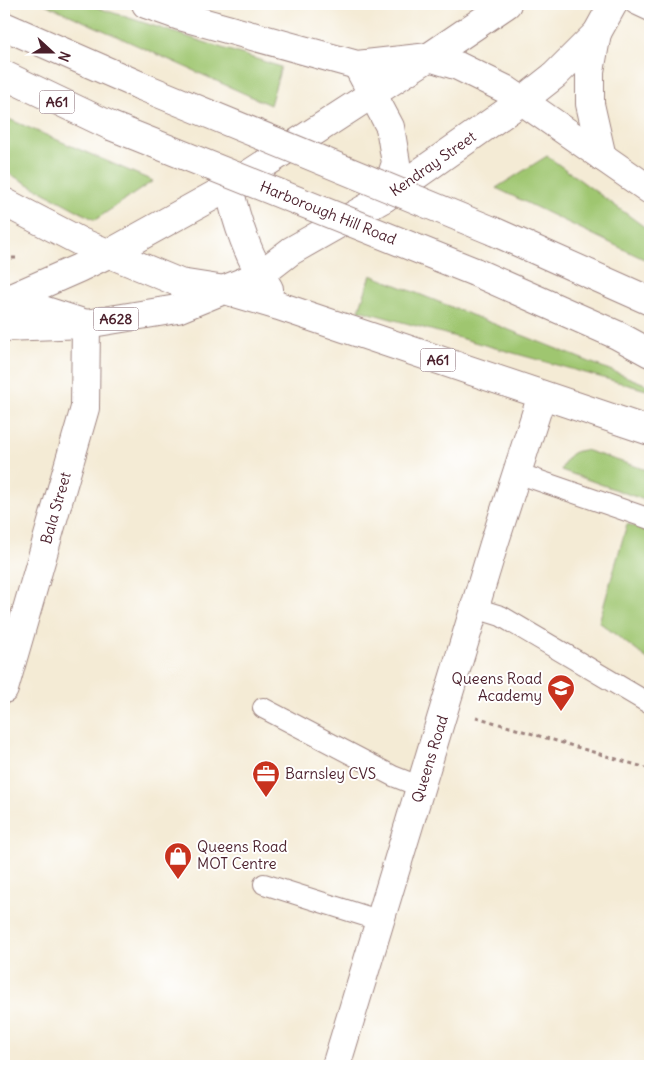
<svg xmlns="http://www.w3.org/2000/svg" width="654" height="1070" font-family="Delius,sans-serif">
  <style>
    .green { fill: #9fc670; stroke: #74724e }
    .lines { fill: none; stroke-linecap: round; stroke-linejoin: round }
    .service-casing { stroke: #9f8580; stroke-width: 22 }
    .minor-casing { stroke: #9f8580; stroke-width: 30 }
    .tertiary-casing { stroke: #9f8580; stroke-width: 30 }
    .trunk-casing { stroke: #9f8580; stroke-width: 30 }
    .path { stroke: #9f8580; stroke-width: 3; stroke-dasharray: 4 4; stroke-linecap: butt }
    .service { stroke: #fff; stroke-width: 20 }
    .minor { stroke: #fff; stroke-width: 28 }
    .tertiary { stroke: #fff; stroke-width: 28 }
    .trunk { stroke: #fff; stroke-width: 28 }
    .trunk-bridge-casing { stroke: #9f8580; stroke-width: 30; stroke-linecap: butt }
    .trunk-bridge { stroke: #fff; stroke-width: 28 }
    .labels { text-anchor: middle; stroke-width: 4; stroke-linejoin: round; paint-order: stroke }
    .shield { fill: #fff; stroke: #80626b; stroke-width: 1 }
    .shield-label { font-size: 14px; font-weight: bold; fill: #4a1f2b }
    .street-label { font-size: 15px; fill: #4a1f2b; stroke: #fff }
    .poi-label { font-size: 15px; fill: #4a1f2b; stroke: #fff; text-anchor: start }
  </style>
  <rect width="100%" height="100%" fill="#fff"/>
  <filter id="ink" filterUnits="userSpaceOnUse"><feTurbulence type="fractalNoise" baseFrequency=".02" numOctaves="2"/><feDisplacementMap in="SourceGraphic" scale="10" xChannelSelector="R" yChannelSelector="G"/><feConvolveMatrix kernelMatrix="1 2 1 2 8 2 1 2 1" color-interpolation-filters="sRGB"/></filter>
  <filter id="wash" filterUnits="userSpaceOnUse"><feTurbulence type="fractalNoise" baseFrequency=".0096" numOctaves="4" result="noise"/><feDisplacementMap in="SourceGraphic" scale="20" xChannelSelector="R" yChannelSelector="G"/><feGaussianBlur stdDeviation="1.12" result="paint"/><feColorMatrix in="noise" values="0 0 0 0 0 0 0 0 0 0 0 0 0 0 0 0 0 1.4 0 .05"/><feComposite in="paint" operator="in"/></filter>
  <g filter="url(#wash)">
    <rect width="100%" height="100%" fill="#f4ebd5"/>
    <g class="green">
      <polygon points="45,4 86,4 281,67 270,105"/>
      <polygon points="4,117 153,181 95,220 4,171"/>
      <polygon points="547,156 650,231 650,262 496,188"/>
      <polygon points="371,275 650,386 650,391 359,310"/>
      <path d="M 585,450 L 650,471 L 650,502 L 561,470 C 567,457 570,451 585,450 Z"/>
      <polygon points="627,524 650,531 650,661 599,622"/>
    </g>
  </g>
  <g filter="url(#ink)">
    <g class="lines">
      <g class="service-casing">
        <g id="service">
          <polyline points="635,4 650,11"/>
          <polyline points="517,473 650,519"/>
          <polyline points="475,608 501,616 650,704"/>
          <polyline points="263,708 393,776 421,787"/>
          <polyline points="264,884 381,921"/>
        </g>
      </g>
      <g class="minor-casing">
        <g id="minor">
          <polyline points="4,312 43,310 86,324 85,408 4,689"/>
          <polyline points="336,1066 494,544 542,395"/>
        </g>
      </g>
      <g class="tertiary-casing">
        <g id="tertiary">
          <polyline points="597,33 590,71 590,104 602,157"/>
          <polyline points="429,57 507,4"/>
          <polyline points="384,198 522,101 555,75 597,33 613,4"/>
        </g>
      </g>
      <g class="trunk-casing">
        <g id="trunk">
          <polyline points="146,4 180,16 357,65 429,57 458,66 505,89 650,190"/>
          <polyline points="4,26 141,86"/>
          <polyline points="4,75 111,126"/>
          <path d="M 229,187 C 237,224 248,256 269,289"/>
          <polyline points="4,202 81,242 180,283 225,290 279,306 650,431"/>
          <polyline points="493,231 650,301"/>
          <polyline points="475,272 617,335 650,353"/>
          <polyline points="4,301 79,268 110,253 229,187 426,59"/>
          <polyline points="4,327 86,324 177,309 260,275 291,251 384,198 396,163 390,127 357,65"/>
        </g>
      </g>
      <g class="path">
        <polyline points="4,258 16,258"/>
        <polyline points="476,717 650,769"/>
      </g>
      <use href="#service" class="service"/>
      <use href="#minor" class="minor"/>
      <use href="#tertiary" class="tertiary"/>
      <use href="#trunk" class="trunk"/>
      <g class="trunk-bridge-casing">
        <g id="trunk-bridge">
          <polyline points="141,86 493,231"/>
          <polyline points="111,126 475,272"/>
        </g>
      </g>
      <use href="#trunk-bridge" class="trunk-bridge"/>
    </g>
  </g>
  <defs>
    <g id="school-pin" transform="scale(1.4375)"><path d="M0 17L-7.5 6A9.5 9.5 0 1 1 7.5 6Z" fill="#c8321e" stroke="#fff"/><path d="M0-5L7-2L0 1L-7-2ZM-4 1L0 2.5L4 1V4Q0 6-4 4Z" fill="#fff"/></g>
    <g id="office-pin" transform="scale(1.4375)"><path d="M0 17L-7.5 6A9.5 9.5 0 1 1 7.5 6Z" fill="#c8321e" stroke="#fff"/><path d="M-6-3h4V-5.5h4V-3h4V5H-6ZM-1-4.5V-3h2v-1.5ZM-6 0V1H6V0Z" fill="#fff"/></g>
    <g id="shop-pin" transform="scale(1.4375)"><path d="M0 17L-7.5 6A9.5 9.5 0 1 1 7.5 6Z" fill="#c8321e" stroke="#fff"/><path d="M-5-2.5h2.3a2.7 3.5 0 0 1 5.4 0H5L5.5 6h-11ZM-1.5-2.5h3a1.5 2.3 0 0 0-3 0Z" fill="#fff"/></g>
  </defs>
  <g fill-rule="evenodd">
    <use href="#school-pin" x="561" y="688"/>
    <use href="#office-pin" x="266" y="774"/>
    <use href="#shop-pin" x="178" y="856"/>
  </g>
  <g class="labels">
    <g class="shield">
      <rect x="39.5" y="90.5" width="35" height="23" rx="4"/>
      <rect x="93.5" y="307.5" width="45" height="23" rx="4"/>
      <rect x="420.5" y="348.5" width="35" height="23" rx="4"/>
    </g>
    <g class="shield-label">
      <text x="57" y="107">A61</text>
      <text x="116" y="324">A628</text>
      <text x="438" y="365">A61</text>
    </g>
    <g class="street-label">
      <text transform="translate(433 164) rotate(-35)" y="5">Kendray Street</text>
      <text transform="translate(328 213) rotate(22)" y="5">Harborough Hill Road</text>
      <text transform="translate(56 508) rotate(-74)" y="5">Bala Street</text>
      <text transform="translate(430 759) rotate(-73)" y="5">Queens Road</text>
    </g>
    <g class="poi-label">
      <text x="542" y="684" text-anchor="end">Queens Road<tspan x="542" dy="17">Academy</tspan></text>
      <text x="285" y="779">Barnsley CVS</text>
      <text x="197" y="852">Queens Road<tspan x="197" dy="17">MOT Centre</tspan></text>
    </g>
  </g>
  <rect width="654" height="1070" fill="none" stroke="#fff" stroke-width="20"/>
  <g transform="translate(52 52) rotate(111)" stroke="#ffffff" stroke-width="4" paint-order="stroke">
  <path d="M0-4L9 19L0 12L-9 19Z" fill="#4a1f2b"/>
  <text y="-8" font-size="14" font-weight="bold" text-anchor="middle" fill="#4a1f2b">N</text>
  </g>
</svg>
